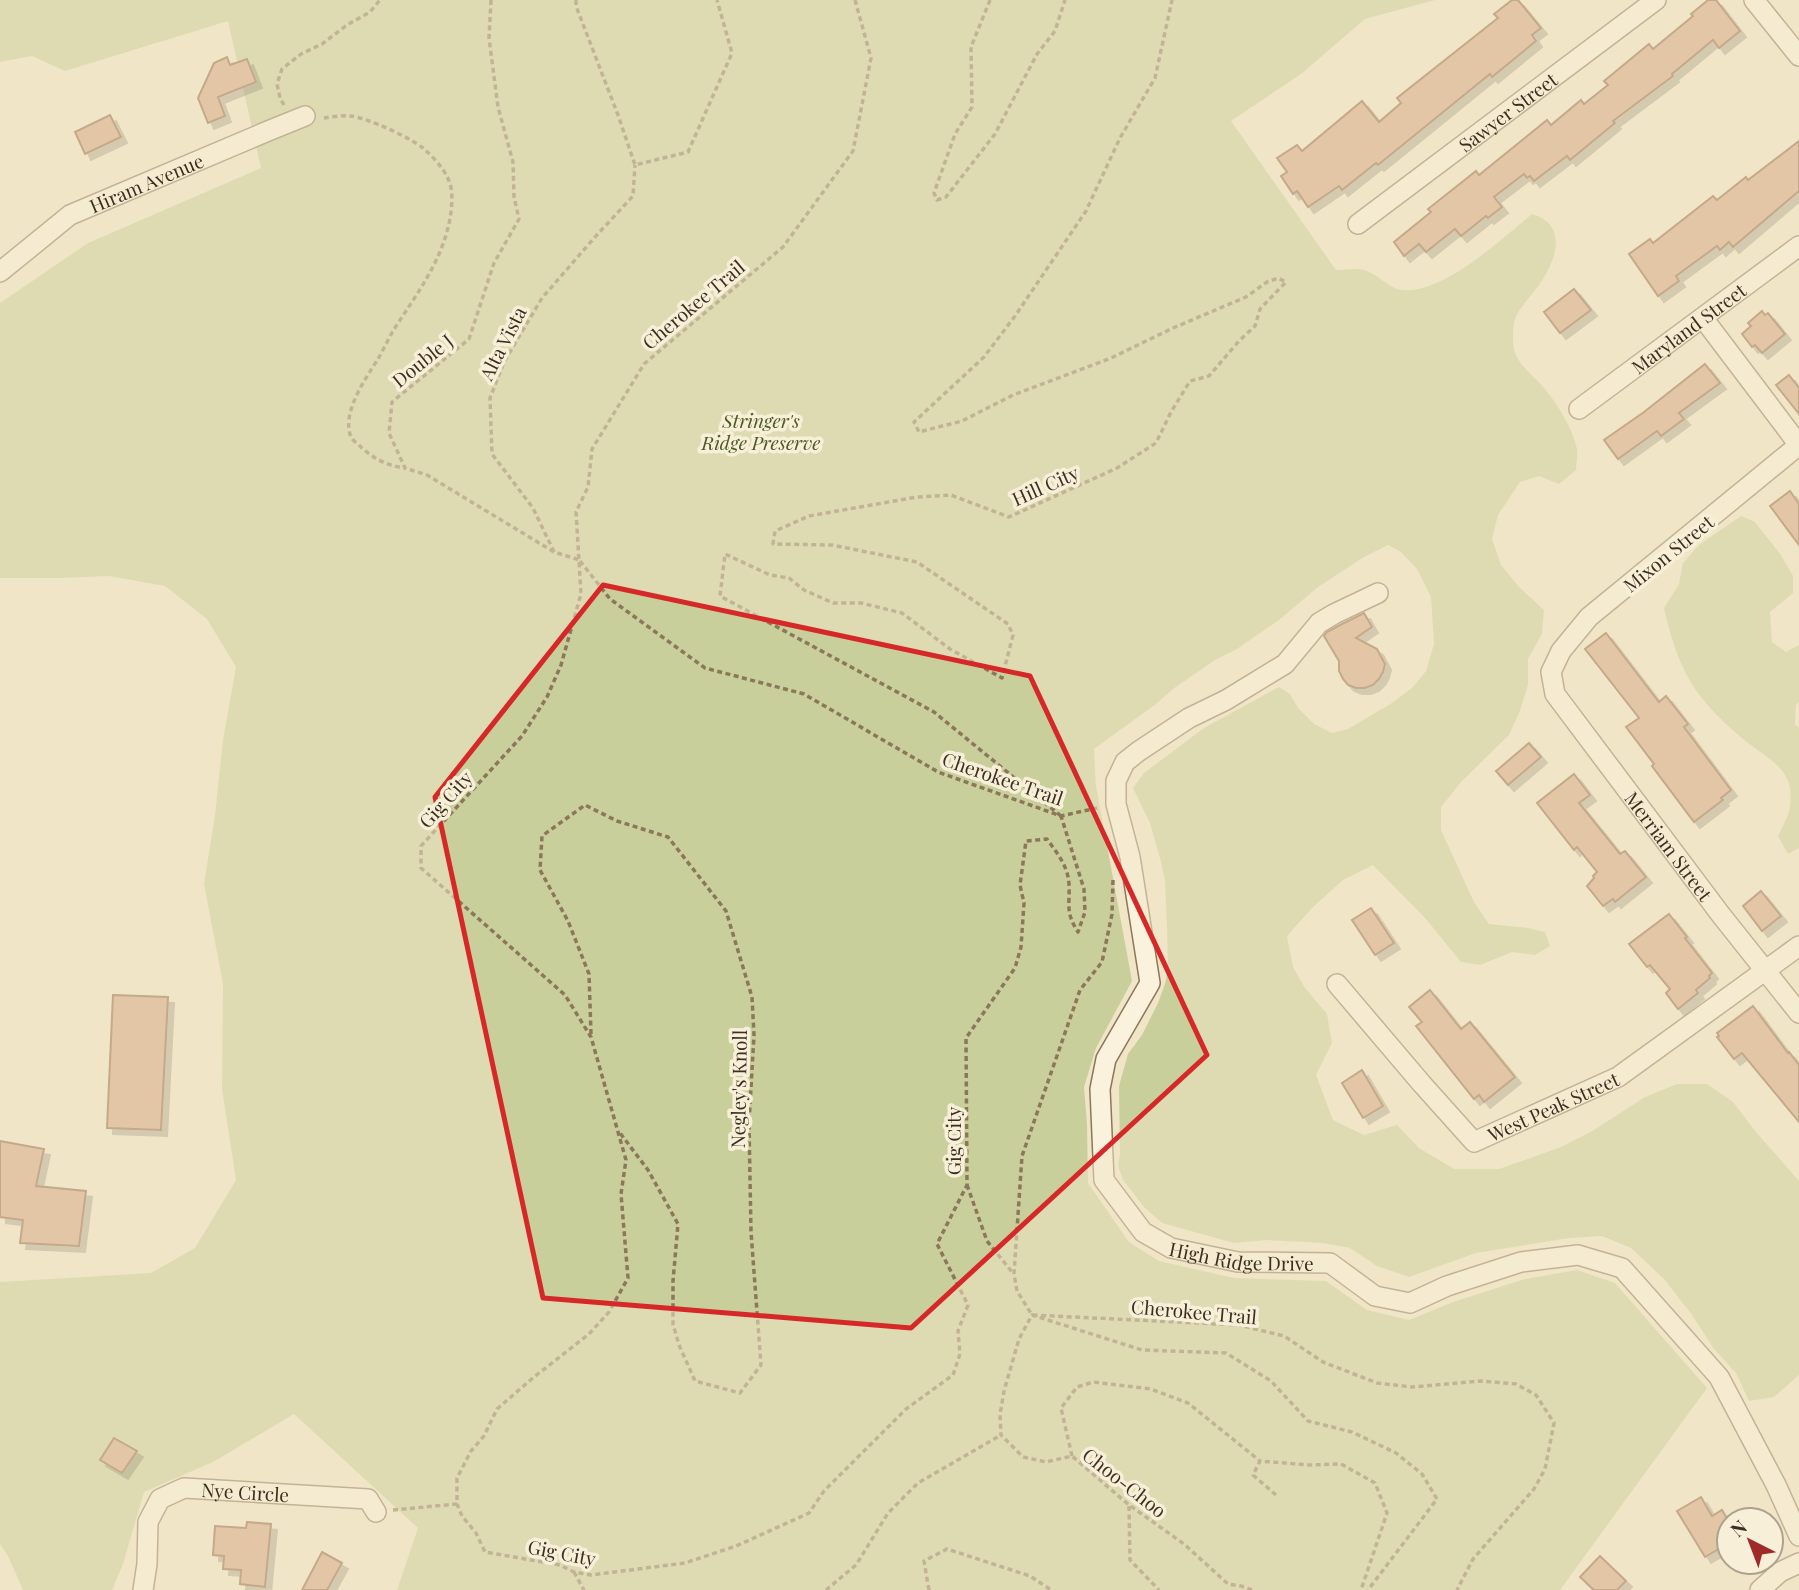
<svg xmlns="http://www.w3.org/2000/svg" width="1799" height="1590" viewBox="0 0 1799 1590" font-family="'Playfair Display',serif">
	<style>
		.green { fill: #c8cf9a }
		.building { fill: #d0a07c; stroke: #8e6040; stroke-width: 2; filter: url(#shadow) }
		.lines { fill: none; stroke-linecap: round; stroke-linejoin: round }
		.street-casing { stroke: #8d775b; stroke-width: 22 }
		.path { stroke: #8d775b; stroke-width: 3.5; stroke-dasharray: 5 3.5; stroke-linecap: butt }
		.street { stroke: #faf2dc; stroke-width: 19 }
		.marked { fill: none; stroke: #d62828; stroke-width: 5; stroke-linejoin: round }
		.labels { text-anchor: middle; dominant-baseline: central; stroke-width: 7; stroke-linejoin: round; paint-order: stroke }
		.street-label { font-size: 19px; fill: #3d2f20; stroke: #f7efd8 }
		.park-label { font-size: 19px; font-style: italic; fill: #4c5a25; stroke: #f7efd8 }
	</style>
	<defs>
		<filter id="shadow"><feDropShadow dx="6" dy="6" stdDeviation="0" flood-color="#0004"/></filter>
	</defs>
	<rect width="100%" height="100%" fill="#f0e5c7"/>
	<!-- green -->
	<g class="green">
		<path d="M0,0H1435L1365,19L1301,74L1231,121L1336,270C1346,270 1360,267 1369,272C1380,277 1391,289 1402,290C1442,295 1503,238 1532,214C1566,224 1558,255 1543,279C1535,293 1521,304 1515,319C1513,324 1513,334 1513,340C1512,361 1532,374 1544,388C1557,403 1573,429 1577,449C1578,456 1576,464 1576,470L1559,484L1539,476L1520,482L1498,515L1492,539L1501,565L1519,587L1544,610L1542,634L1528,659V685L1520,711L1509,735L1461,782L1441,807V830L1474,902L1489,924L1528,928L1545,932L1550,946L1535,955L1512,952L1480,965L1461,962L1425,918L1373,865L1343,880L1313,907L1287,936L1293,967L1305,988L1327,1014L1332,1043L1316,1075L1333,1120L1364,1135L1397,1125L1419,1148L1454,1169H1499L1561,1147L1594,1130L1645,1097L1677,1084H1707L1733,1102L1756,1132L1799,1181V1375L1774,1397L1749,1401L1736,1373L1714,1349L1692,1315L1664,1279L1631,1248L1602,1236L1569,1238L1476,1253L1409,1277L1377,1266L1350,1248L1323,1243L1267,1240L1234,1243L1162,1223L1144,1207L1123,1180L1118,1166L1120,1154L1119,1086L1128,1054L1142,1035L1158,1003L1165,984L1168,970L1167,928L1165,881L1161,862L1150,823L1133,788L1144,773L1204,728L1279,687L1290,694L1298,708L1314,724L1332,733L1348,729L1392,703L1413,687L1426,671L1434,644L1431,597L1417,569L1401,552L1388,545L1364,557L1318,587L1279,620L1237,649L1215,660L1173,689L1156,704L1094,749L1096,786L1132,981L1096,1048L1084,1087L1087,1124L1088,1183L1129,1242L1159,1261L1234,1278L1326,1281L1367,1310L1409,1320L1453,1302L1525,1279L1577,1270L1615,1283L1707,1388L1560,1590H397L418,1528L294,1414L213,1462L144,1492L123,1564L112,1590H23L8,1556L0,1544V1282L151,1273L195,1248L236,1180L222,1089L223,984L204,884L215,815L223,740L236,667L207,619L165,586L109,576L62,578H0V303L88,243L261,168L228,21L65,71L32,56L0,62Z"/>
		<path d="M1741,516L1755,522L1781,555L1793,576V593L1770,612L1772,642L1786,652L1799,645V702L1796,705L1795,724L1799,728V848L1788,854L1778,836C1782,827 1789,816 1790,806C1795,771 1772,761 1748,743C1732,730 1714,714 1701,697C1681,672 1671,639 1664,608L1679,584L1683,563L1699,545Z"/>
	</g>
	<!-- building -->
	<g class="building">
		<polygon points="1512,0 1518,0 1541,28 1532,35 1536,41 1492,77 1490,74 1378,165 1376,163 1342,190 1339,186 1308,207 1297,191 1293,194 1281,176 1287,172 1277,158 1297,145 1302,151 1362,101 1379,122 1401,103 1397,98 1498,18 1494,14"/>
		<polygon points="1708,0 1716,0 1740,31 1719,48 1713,40 1672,74 1673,76 1613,121 1615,123 1570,160 1567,156 1534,181 1530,176 1527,178 1524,174 1494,197 1502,207 1488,218 1486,216 1461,236 1455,229 1426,252 1419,244 1404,256 1394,242 1431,212 1428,209 1476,171 1479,175 1547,120 1551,125 1581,100 1584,104 1608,85 1604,81 1649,44 1653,49 1693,16 1691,14"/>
		<polygon points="227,57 230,65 247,59 256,82 218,97 225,116 208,123 198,98 214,63"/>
		<polygon points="110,115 121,137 85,154 75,132"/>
		<polygon points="1799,141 1799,191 1733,247 1729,242 1720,250 1717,246 1676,276 1679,281 1658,296 1629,254 1650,239 1653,243 1713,196 1717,200 1746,177 1748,180"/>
		<polygon points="1574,289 1591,310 1560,333 1544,312"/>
		<polygon points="1762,311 1765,315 1768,313 1785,334 1762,353 1755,345 1752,347 1742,334 1751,326 1748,323"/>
		<polygon points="1705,364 1720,383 1679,413 1684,419 1661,436 1657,431 1618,459 1604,440 1644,412"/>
		<polygon points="1789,375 1799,388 1799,414 1776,385"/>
		<polygon points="1790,491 1799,504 1799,545 1770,506"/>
		<polygon points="1364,613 1372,627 1356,638 1377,649 1385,664 1383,672 1379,679 1373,685 1365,688 1356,688 1348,685 1343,679 1339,671 1339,661 1324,636 1327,632 1340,625"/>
		<polygon points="1606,633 1659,702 1666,696 1688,724 1684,727 1731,790 1721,798 1723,800 1694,822 1652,766 1654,764 1626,727 1639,718 1585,649"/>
		<polygon points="1529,743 1541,757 1508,785 1496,771"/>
		<polygon points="1574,774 1590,795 1579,803 1620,854 1625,851 1646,877 1615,902 1613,899 1603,906 1587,886 1594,878 1593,876 1597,872 1577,847 1574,850 1537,803"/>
		<polygon points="1761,891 1781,916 1762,931 1743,906"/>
		<polygon points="1371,908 1394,943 1375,955 1352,920"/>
		<polygon points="1669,914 1687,937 1685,938 1712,973 1709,976 1710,978 1696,990 1698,993 1678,1009 1666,993 1670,989 1650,965 1647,967 1629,944"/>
		<polygon points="1430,990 1461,1029 1470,1022 1515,1077 1484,1102 1479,1095 1474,1099 1416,1026 1422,1022 1409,1007"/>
		<polygon points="113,995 168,997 161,1130 107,1128"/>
		<polygon points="1753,1006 1788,1053 1789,1052 1799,1065 1799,1122 1742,1053 1734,1059 1717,1037 1719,1036 1717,1033"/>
		<polygon points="1362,1070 1383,1106 1363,1118 1342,1083"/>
		<polygon points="0,1141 44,1149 36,1186 86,1191 79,1246 20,1243 23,1220 0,1217"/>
		<polygon points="114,1438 137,1451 122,1473 100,1460"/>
		<polygon points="1701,1497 1712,1516 1722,1510 1729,1522 1729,1543 1705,1557 1677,1511"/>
		<polygon points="247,1522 271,1524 265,1587 240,1584 241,1570 223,1569 224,1556 213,1555 215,1526 246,1528"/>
		<polygon points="322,1552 342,1563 327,1590 302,1590"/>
		<polygon points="1600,1556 1626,1581 1617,1590 1594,1590 1580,1577"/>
	</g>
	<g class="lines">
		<!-- street casing -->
		<g class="street-casing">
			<g id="street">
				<polyline points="1754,0 1799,56"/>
				<path id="s1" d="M1358,224L1656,0"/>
				<path id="s2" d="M0,272L70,215L268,131L305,116"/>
				<polyline points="1703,318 1799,445"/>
				<path id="s3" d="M1579,409L1799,246"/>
				<path id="s4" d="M1799,445L1589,617L1561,651L1551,672L1555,694L1721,915L1799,1013"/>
				<path id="s5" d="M1378,593L1334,614L1319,623L1285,664L1226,700L1189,718L1139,751L1125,762L1116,781V804L1130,857L1150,983L1106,1059L1100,1089L1104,1180L1143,1232L1171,1248L1238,1262L1330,1263L1375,1296L1410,1303L1447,1286L1521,1262L1578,1255L1622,1268L1719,1377L1776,1485L1799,1536"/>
				<path id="s6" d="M1337,984L1422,1084L1474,1142L1618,1077L1799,946"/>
				<path id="s7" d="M143,1590L147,1564L148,1522L160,1499L184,1488L368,1499L376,1512"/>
				<polyline points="1760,1590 1780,1572 1799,1563"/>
			</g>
		</g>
		<!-- path -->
		<g class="path">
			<polyline points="491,0 489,38 498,107 513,162 514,197 519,219 494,263 469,339 392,402 389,433 405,468 427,475 554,552 580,560"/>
			<polyline points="576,0 576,6 618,115 635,165 688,152 732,53 717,0"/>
			<path d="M855,0L871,58L853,151L783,247L644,364L592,449L588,487L576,512L581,594L561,665L547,697L522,736L421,846V868L565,995L591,1037L626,1160L621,1194L628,1278L609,1312L589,1334L534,1377L497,1409L484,1436L471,1451L457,1478V1504L462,1516L476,1533L485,1552L560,1565L574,1572L591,1575L685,1563L736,1546L809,1513L824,1491L906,1409L953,1375L960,1354L958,1331L968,1305L937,1244L967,1185L966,1038L1015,968L1021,947L1024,903L1020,885L1026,841L1047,839C1057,853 1068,866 1069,884C1070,905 1065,912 1078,932L1085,912L1084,889L1061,816"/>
			<polyline points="990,0 971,47 972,107 955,134 934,193 937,200 946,197 995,134 1037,54 1055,31 1065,0"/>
			<polyline points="284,105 280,98 277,84 282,69 301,54 322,44 347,25 370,12 380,0"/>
			<path d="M324,118C332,117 342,115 350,116C368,118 409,137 423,148C433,157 444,168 449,181C453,191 452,202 451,212C445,258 417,293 393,331C388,340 383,350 378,359C366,378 341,413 351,437C353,441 359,445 362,448C374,459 388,466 405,468"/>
			<polyline points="554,552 533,508 492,454 490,398 504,362 542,298 595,237 633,196 635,165"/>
			<polyline points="580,561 610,599 705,668 804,694 938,772 1061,816 1097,808"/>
			<polyline points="1061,816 934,712 720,596 725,554 770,575 789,578 804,590 833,603 861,603 902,613 950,649 1002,678 1013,635 1008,624 917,562 832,545 773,544 775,531 809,516 917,497 951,495 1009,517 1117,468 1156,443 1171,412 1190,381 1209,376 1239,341 1255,326 1260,309 1286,282 1278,278 1267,282 1246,297 1173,328 1111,358 1013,395 962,421 919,432 914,422 984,357 1015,316 1086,211 1120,138 1155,78 1172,0"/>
			<polyline points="1113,880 1112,914 1102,962 1080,990 1022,1156 1014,1274 1017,1291 1032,1315 1239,1325 1284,1336 1323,1362 1377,1383 1412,1387 1481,1381 1516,1384 1536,1395 1554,1423 1545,1469 1534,1489 1473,1559 1457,1590"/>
			<polyline points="591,1034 589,974 568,921 540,870 542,836 585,805 617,821 668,837 726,911 752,997 754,1035 749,1123 751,1232 761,1365 740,1393 695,1381 679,1345 673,1324 673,1281 678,1224 648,1170 620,1133"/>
			<polyline points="967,1185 987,1241 1012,1272"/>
			<polyline points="1072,1456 1061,1408 1077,1387 1093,1382 1151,1389 1188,1403 1260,1461"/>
			<polyline points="1276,1495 1253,1475 1260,1461 1309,1465 1341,1464 1375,1483 1387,1513 1361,1590"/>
			<polyline points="1129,1506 1130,1560 1159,1590"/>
			<polyline points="393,1510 457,1504"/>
			<polyline points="574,1572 584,1590"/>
			<polyline points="826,1590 856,1565 888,1513 918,1483 1001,1435"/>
			<polyline points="929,1590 924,1561 947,1549 1030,1576 1051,1590"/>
			<polyline points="1252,1590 1241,1586 1228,1584 1184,1544 1129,1505 1072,1456 1046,1462 1023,1457 1001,1435 1000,1415 1004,1391 1019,1339 1032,1315 1142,1350 1226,1353 1271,1381 1308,1421 1352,1432 1396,1453 1422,1474 1437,1499 1368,1590"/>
		</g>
		<!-- street -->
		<use href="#street" class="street"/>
	</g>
	<!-- marked area -->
	<path d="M0 0H1799V1590H0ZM603,585L1030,676L1207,1055L911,1328L543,1298L435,797Z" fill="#f0e5c7" fill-opacity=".55" fill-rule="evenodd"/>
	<path class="marked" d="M603,585L1030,676L1207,1055L911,1328L543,1298L435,797Z"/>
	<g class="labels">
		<!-- street labels -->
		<g class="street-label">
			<text stroke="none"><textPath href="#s1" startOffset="187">Sawyer Street</textPath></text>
			<text stroke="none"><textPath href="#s2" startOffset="173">Hiram Avenue</textPath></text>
			<text transform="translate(693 304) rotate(-40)">Cherokee Trail</text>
			<text stroke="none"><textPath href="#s3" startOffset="136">Maryland Street</textPath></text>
			<text transform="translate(502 343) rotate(-63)">Alta Vista</text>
			<text transform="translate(422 360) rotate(-39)">Double J</text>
			<text transform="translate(1045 485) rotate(-24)">Hill City</text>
			<text transform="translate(1668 553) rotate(-39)">Mixon Street</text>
			<text transform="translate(1003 778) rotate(19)">Cherokee Trail</text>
			<text transform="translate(445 799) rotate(-48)">Gig City</text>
			<text stroke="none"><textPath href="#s4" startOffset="551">Merriam Street</textPath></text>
			<text transform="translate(738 1089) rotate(-89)">Negley's Knoll</text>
			<text stroke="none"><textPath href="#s6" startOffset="296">West Peak Street</textPath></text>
			<text transform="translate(953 1141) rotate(-90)">Gig City</text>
			<text stroke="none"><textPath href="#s5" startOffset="912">High Ridge Drive</textPath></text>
			<text transform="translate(1194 1311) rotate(5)">Cherokee Trail</text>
			<text transform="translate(1125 1482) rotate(38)">Choo-Choo</text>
			<text stroke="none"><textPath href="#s7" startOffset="182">Nye Circle</textPath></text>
			<text transform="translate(562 1552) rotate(11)">Gig City</text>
		</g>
		<!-- park labels -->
		<g class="park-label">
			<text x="761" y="420">Stringer's<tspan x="761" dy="22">Ridge Preserve</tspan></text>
		</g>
	</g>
	<!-- north arrow -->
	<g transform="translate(1750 1541) rotate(318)"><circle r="33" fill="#f7efd8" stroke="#ada28e" stroke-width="2"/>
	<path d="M0-5L12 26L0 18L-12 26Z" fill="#9f2a29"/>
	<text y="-10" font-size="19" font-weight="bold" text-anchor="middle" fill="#3d2f20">N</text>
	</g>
</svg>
